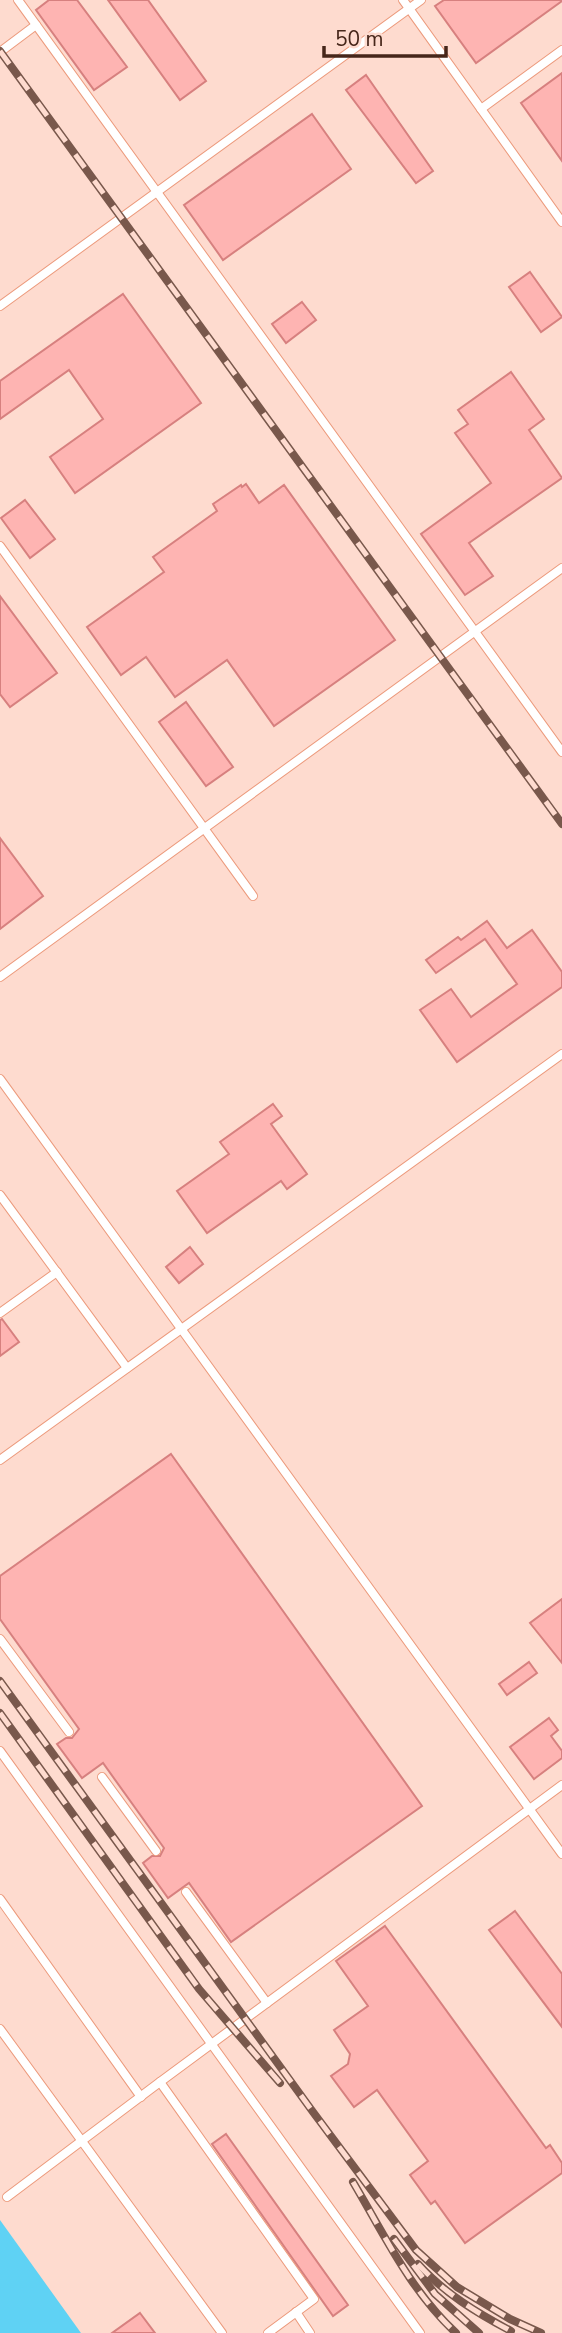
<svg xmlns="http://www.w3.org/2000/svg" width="562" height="2333" viewBox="0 0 562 2333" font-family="'Nunito Sans',sans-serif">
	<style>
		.water { fill: #5fd2f4 }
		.building { fill: #feb4b2; stroke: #d7807f; stroke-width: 2 }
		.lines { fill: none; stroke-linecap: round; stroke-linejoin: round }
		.lane-casing { stroke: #ec9a7c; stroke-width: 10 }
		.lane { stroke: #fff; stroke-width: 8 }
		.rail-casing { stroke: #79584c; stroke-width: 8 }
		.rail { stroke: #fedbcf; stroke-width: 5; stroke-dasharray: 16; stroke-linecap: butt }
	</style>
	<rect width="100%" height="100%" fill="#fedbcf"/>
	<!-- water -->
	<polygon class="water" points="0,2220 81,2333 0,2333"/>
	<!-- building -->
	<g class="building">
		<polygon points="49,0 77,0 127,67 94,90 36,10"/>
		<polygon points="108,0 148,0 206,81 180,100"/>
		<polygon points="444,0 562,0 562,1 476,63 435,6"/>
		<polygon points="562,73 562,161 521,103"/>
		<polygon points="366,75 433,171 416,183 346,90"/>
		<polygon points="312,114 351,169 223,260 184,205"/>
		<polygon points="530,272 562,317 541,332 509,287"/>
		<polygon points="123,294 201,403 75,493 50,457 103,419 69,370 0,419 0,381"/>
		<polygon points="302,302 316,320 286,343 272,324"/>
		<polygon points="511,372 544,419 529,430 562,478 469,543 493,576 465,595 421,534 491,483 455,433 468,424 458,410"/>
		<polygon points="246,484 259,503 284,485 395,640 274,726 227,660 175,697 146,657 121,675 87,627 164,572 153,557 217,511 213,504 241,485 242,487"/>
		<polygon points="25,500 55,539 30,558 1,518"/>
		<polygon points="0,596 57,673 10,707 0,694"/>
		<polygon points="186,702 233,767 206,786 159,722"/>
		<polygon points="0,838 43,896 0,929"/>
		<polygon points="487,921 507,948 532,930 562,972 562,987 457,1062 420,1010 451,989 471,1017 517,984 485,939 436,973 426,960 458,937 461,940"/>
		<polygon points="273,1104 282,1116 271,1124 307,1174 287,1189 281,1181 207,1233 177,1191 229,1154 220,1142"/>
		<polygon points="190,1247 203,1264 179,1283 166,1267"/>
		<polygon points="2,1319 19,1342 0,1356 0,1320"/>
		<polygon points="171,1454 422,1806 231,1942 189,1883 168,1898 143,1863 152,1856 160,1856 164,1848 103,1763 82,1778 57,1744 66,1738 72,1738 79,1729 0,1619 0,1576"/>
		<polygon points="562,1599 562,1663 530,1623"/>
		<polygon points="529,1662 537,1673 507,1695 499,1684"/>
		<polygon points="549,1718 558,1730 551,1736 562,1751 562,1758 534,1779 510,1747"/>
		<polygon points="515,1911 562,1974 562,2027 489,1930"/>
		<polygon points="385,1926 546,2148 550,2145 562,2163 562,2173 465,2243 435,2201 431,2204 410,2175 428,2161 377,2090 354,2107 331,2076 348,2064 350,2054 334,2030 368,2006 336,1961"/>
		<polygon points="226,2134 348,2305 333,2316 212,2144"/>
		<polygon points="140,2313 155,2333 112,2333"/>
	</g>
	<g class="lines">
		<!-- lane casing -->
		<g class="lane-casing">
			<g id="lane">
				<polyline points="18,0 562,752"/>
				<polyline points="403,0 562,222"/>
				<polyline points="0,52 36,25"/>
				<polyline points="481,109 562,50"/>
				<polyline points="0,306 421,0"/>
				<polyline points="0,546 253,896"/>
				<polyline points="0,977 562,568"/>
				<polyline points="0,1079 562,1854"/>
				<polyline points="0,1195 127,1368"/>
				<polyline points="0,1313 57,1272"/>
				<polyline points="0,1460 562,1054"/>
				<polyline points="0,1639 69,1732"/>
				<polyline points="0,1751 420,2333"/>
				<polyline points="102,1777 156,1851"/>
				<polyline points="186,1892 267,2003"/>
				<polyline points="0,1899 141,2097"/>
				<polyline points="0,2029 222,2333"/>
				<polyline points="160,2082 562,1785"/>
				<polyline points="7,2197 160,2082 314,2299 268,2333"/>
				<polyline points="296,2312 310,2333"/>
			</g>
		</g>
		<!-- lane -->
		<use href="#lane" class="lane"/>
		<!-- rail casing -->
		<g class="rail-casing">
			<g id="rail">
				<polyline points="0,51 562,824"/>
				<polyline points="0,1681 313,2112 416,2250 457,2287 510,2319 541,2333"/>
				<polyline points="0,1713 199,1989 280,2083"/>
				<path d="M353,2182C385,2236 410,2290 456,2333"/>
				<polyline points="394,2239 435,2294 479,2333"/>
				<path d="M418,2264C444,2293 477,2313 511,2331"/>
			</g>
		</g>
		<!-- rail -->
		<use href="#rail" class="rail"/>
	</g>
	<!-- scale -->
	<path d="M324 46v10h122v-10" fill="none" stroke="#46261a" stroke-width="3.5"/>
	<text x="335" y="46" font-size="21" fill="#46261a" stroke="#fedbcf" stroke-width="5" paint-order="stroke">50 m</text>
</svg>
